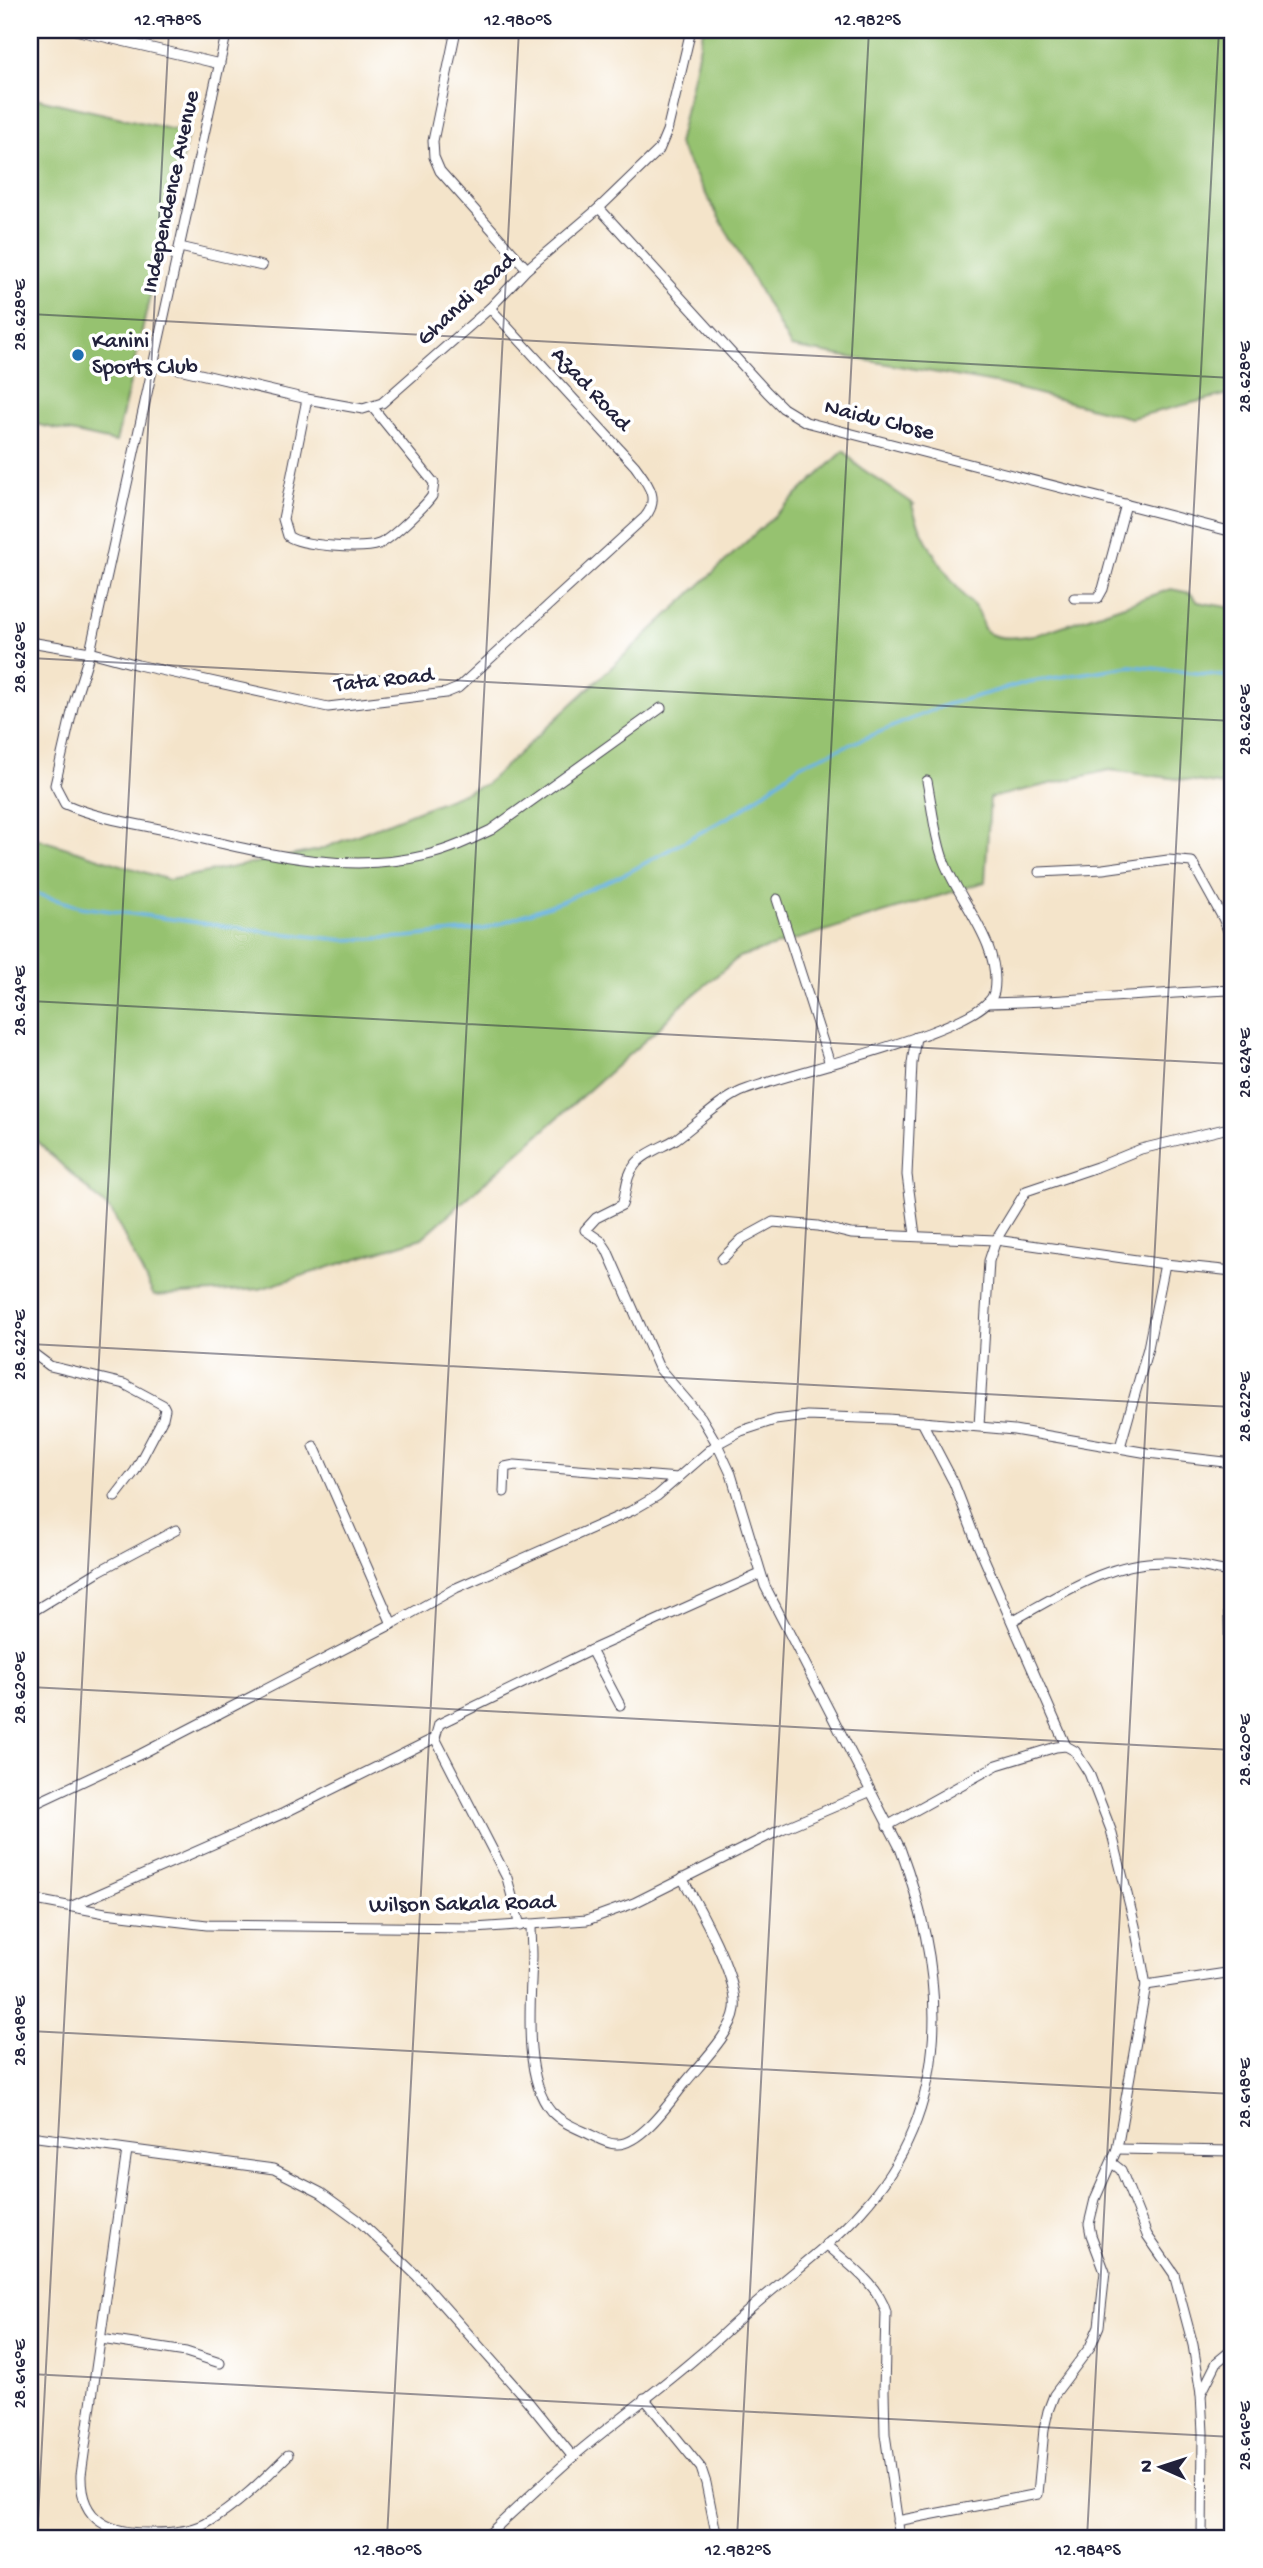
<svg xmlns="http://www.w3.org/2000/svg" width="1263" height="2568" viewBox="0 0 1263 2568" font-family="'Gochi Hand',sans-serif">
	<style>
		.green { fill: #96c270; stroke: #5c7256; stroke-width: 2 }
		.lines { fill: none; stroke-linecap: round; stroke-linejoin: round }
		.stream { stroke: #6cb5e4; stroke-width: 3.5 }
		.street-casing { stroke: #423f50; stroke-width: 11 }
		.street { stroke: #fff; stroke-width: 9 }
		.ticks { fill: none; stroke: #22223b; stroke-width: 2; stroke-opacity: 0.45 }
		.poi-dot { fill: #1f6fb2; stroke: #fff; stroke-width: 2.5 }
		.labels { text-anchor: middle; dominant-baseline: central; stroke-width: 7; stroke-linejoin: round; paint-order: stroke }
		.street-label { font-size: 23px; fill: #22223b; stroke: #fff }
		.poi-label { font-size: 23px; fill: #22223b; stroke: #fff; text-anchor: start }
		.neatline { fill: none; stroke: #22223b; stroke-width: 2.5 }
		.ticks-label { font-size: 18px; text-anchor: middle; fill: #22223b }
	</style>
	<rect width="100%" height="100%" fill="#fff"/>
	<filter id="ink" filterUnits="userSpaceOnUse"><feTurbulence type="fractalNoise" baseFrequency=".0143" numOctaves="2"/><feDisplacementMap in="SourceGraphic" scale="14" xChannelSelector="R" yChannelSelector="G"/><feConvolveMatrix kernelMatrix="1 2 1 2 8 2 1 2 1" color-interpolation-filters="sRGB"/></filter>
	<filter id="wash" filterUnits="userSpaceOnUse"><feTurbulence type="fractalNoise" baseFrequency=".00686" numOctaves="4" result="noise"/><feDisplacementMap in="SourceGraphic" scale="28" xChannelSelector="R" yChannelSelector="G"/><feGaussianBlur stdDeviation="1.57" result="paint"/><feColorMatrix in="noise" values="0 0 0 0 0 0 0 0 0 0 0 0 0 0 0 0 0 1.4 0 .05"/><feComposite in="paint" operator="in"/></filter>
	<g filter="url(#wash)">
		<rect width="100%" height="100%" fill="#f4e4ca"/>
		<!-- green -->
		<g class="green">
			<polygon points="703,30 1233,30 1233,393 1131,418 1000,384 791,347 678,144"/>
			<polygon points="30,97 188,133 116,442 30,423"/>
			<path d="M844,451L858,466L914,504L912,505C921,538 942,568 963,595C967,601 975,605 978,611C983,619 980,629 990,634C1004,641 1025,636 1039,634L1171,589L1190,593L1198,602L1233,608V786L1109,770L990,798L985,882L739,957L678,1008L659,1028L422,1238L260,1289L154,1296L112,1212L30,1135V832L32,837L169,880L319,850L486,784Z"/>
		</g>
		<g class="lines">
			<!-- stream -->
			<polyline class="stream" points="30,892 81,907 269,932 344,940 406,937 484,929 557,903 629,872 741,810 800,765 945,705 1028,682 1131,666 1233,677"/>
		</g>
	</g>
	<g filter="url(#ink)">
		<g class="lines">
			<!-- street casing -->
			<g class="street-casing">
				<g id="street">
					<polyline points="75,30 220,64"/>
					<path d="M227,30L90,652L74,703L55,785L65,804C99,819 138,824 174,832C256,851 342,876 427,855C449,850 470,840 491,830L661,708"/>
					<polyline points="456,30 433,141 434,157 440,171 527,269"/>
					<polyline points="599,208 767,392 783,408 806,422 1233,532"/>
					<polyline points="180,247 262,266"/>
					<polyline points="153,363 307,399 363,409 382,403 490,308 527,269 599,208 659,150 667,131 691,30"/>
					<path d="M307,399L283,519L288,536C301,546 363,550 379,544C390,540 425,506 432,496L434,483L373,408"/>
					<polyline points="1074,598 1098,598 1103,589 1126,504"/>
					<path d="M30,642L90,652L138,665L328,707L446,693L458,688L645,517C661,498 647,483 635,466L490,308"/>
					<polyline points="1039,872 1103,869 1168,860 1192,862 1223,918 1233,943"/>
					<polyline points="777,899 830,1064"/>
					<path d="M987,1003C1069,1002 1151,993 1233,990"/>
					<polyline points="915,1235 907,1175 912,1063 916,1037"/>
					<polyline points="722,1259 742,1239 773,1222 818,1226 851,1234 996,1240 1165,1264 1233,1271"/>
					<polyline points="30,1351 50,1366 124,1384 163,1405 165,1409 163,1418 135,1471 115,1497"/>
					<polyline points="922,1422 954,1483 975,1538 1066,1746"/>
					<polyline points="979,1426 989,1261 996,1240 1026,1191 1097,1167 1141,1149 1233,1127"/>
					<polyline points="314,1446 392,1624"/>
					<polyline points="1120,1447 1148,1348 1165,1264"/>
					<polyline points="504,1492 505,1467 515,1465 678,1478"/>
					<polyline points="1228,1572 1233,1801"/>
					<polyline points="30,1613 99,1571 176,1530"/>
					<path d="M1012,1621C1061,1594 1110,1560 1168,1562C1190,1563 1212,1569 1233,1573"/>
					<polyline points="591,1650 620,1705"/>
					<polyline points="30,1806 141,1754 392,1624 456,1588 631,1511 657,1496 717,1444 741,1431 775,1420 807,1416 888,1419 1014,1430 1148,1453 1233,1463"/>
					<polyline points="887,1826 997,1765 1056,1747 1066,1746 1075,1751 1089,1773 1111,1830 1135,1926 1146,1985 1117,2149 1095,2199 1089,2224 1091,2235 1105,2272 1099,2326 1090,2347 1054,2395 1048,2411 1044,2429 1038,2494 897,2521"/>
					<polyline points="30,1899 105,1913 207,1925 475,1928 587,1920 634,1903 782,1829 869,1792"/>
					<polyline points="72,1906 284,1813 435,1738"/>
					<path d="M531,1924C531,1935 532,1945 532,1956C531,1998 522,2077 551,2111C561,2122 574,2127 587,2133C596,2137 606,2144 616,2144C640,2146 671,2101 685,2083C700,2064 732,2033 735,2009C739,1979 698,1905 682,1878"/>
					<polyline points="520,1926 507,1878 435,1738 439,1724 591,1650 760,1574"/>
					<polyline points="1146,1985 1233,1972"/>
					<polyline points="30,2136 274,2169 321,2193 358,2220 417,2276 526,2399 573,2457"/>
					<polyline points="1117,2149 1233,2151"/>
					<path d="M127,2150L81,2475C80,2522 111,2534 153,2533C170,2533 189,2532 205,2524C234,2509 265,2478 288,2455"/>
					<polyline points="1112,2163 1121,2170 1147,2235 1174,2274 1193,2345 1201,2394 1203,2433 1202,2538"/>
					<path d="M826,2244C847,2263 878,2284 886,2312L884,2391L885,2434L900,2538"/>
					<polyline points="101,2339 186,2352 220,2363"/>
					<polyline points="1201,2394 1217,2362 1233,2349"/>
					<polyline points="644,2398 701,2468 706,2483 717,2538"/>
					<path d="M485,2538C515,2510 544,2482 575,2455C615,2421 659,2390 698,2356C716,2341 732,2325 749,2310C786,2277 828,2248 861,2211C956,2107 946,1972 900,1848L765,1586L731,1474L717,1444L701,1417L659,1368L607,1250L601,1241L585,1230L596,1218L622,1205C627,1191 625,1177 635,1165C644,1153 663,1147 676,1139C697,1124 717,1103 740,1092C780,1074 987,1030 994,992C1002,946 961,903 945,864C935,840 932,806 927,781"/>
					<polyline points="1228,2538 1233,2538"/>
				</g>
			</g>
			<!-- street -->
			<use href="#street" class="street"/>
		</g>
	</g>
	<!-- ticks -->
	<path class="ticks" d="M1146,30L1233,34M30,314L1233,378M30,658L1233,721M30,1001L1233,1064M30,1344L1233,1407M30,1687L1233,1750M30,2031L1233,2094M30,2374L1233,2437M37,2538L169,30M387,2538L519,30M737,2538L869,30M1087,2538L1219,30"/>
	<!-- markers -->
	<circle class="poi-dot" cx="78" cy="355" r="7"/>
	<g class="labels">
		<!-- street labels -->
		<g class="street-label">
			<text transform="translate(172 192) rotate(-78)">Independence Avenue</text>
			<text transform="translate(467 300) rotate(-43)">Ghandi Road</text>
			<text transform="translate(590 390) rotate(47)">Azad Road</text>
			<text transform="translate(879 421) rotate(14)">Naidu Close</text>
			<text transform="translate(384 681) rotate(-6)">Tata Road</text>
			<text transform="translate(462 1905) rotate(-1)">Wilson Sakala Road</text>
		</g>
		<!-- poi labels -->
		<g class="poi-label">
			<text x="92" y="342">Kanini<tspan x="92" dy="26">Sports Club</tspan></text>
		</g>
	</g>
	<!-- margin -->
	<rect width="1263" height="2568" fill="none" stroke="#fff" stroke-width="77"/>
	<!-- north arrow -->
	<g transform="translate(1161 2467) rotate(273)" stroke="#ffffff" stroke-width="5" paint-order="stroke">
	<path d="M0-5L12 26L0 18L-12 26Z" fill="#22223b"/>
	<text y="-10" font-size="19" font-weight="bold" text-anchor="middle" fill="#22223b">N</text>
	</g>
	<rect x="38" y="38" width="1186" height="2492" class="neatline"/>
	<g class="ticks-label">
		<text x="168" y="25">12.978°S</text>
		<text x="518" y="25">12.980°S</text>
		<text x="868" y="25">12.982°S</text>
		<text transform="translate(19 315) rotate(-90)" y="6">28.628°E</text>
		<text transform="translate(1244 377) rotate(-90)" y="6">28.628°E</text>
		<text transform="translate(19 658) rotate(-90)" y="6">28.626°E</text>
		<text transform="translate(1244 720) rotate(-90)" y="6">28.626°E</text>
		<text transform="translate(19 1001) rotate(-90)" y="6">28.624°E</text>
		<text transform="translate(1244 1063) rotate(-90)" y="6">28.624°E</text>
		<text transform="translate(19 1345) rotate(-90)" y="6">28.622°E</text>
		<text transform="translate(1244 1407) rotate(-90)" y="6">28.622°E</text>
		<text transform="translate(19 1688) rotate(-90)" y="6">28.620°E</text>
		<text transform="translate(1244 1750) rotate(-90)" y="6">28.620°E</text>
		<text transform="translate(19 2031) rotate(-90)" y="6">28.618°E</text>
		<text transform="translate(1244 2093) rotate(-90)" y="6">28.618°E</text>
		<text transform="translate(19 2374) rotate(-90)" y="6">28.616°E</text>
		<text transform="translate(1244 2436) rotate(-90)" y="6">28.616°E</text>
		<text x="388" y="2555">12.980°S</text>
		<text x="738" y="2555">12.982°S</text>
		<text x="1088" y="2555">12.984°S</text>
	</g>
</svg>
